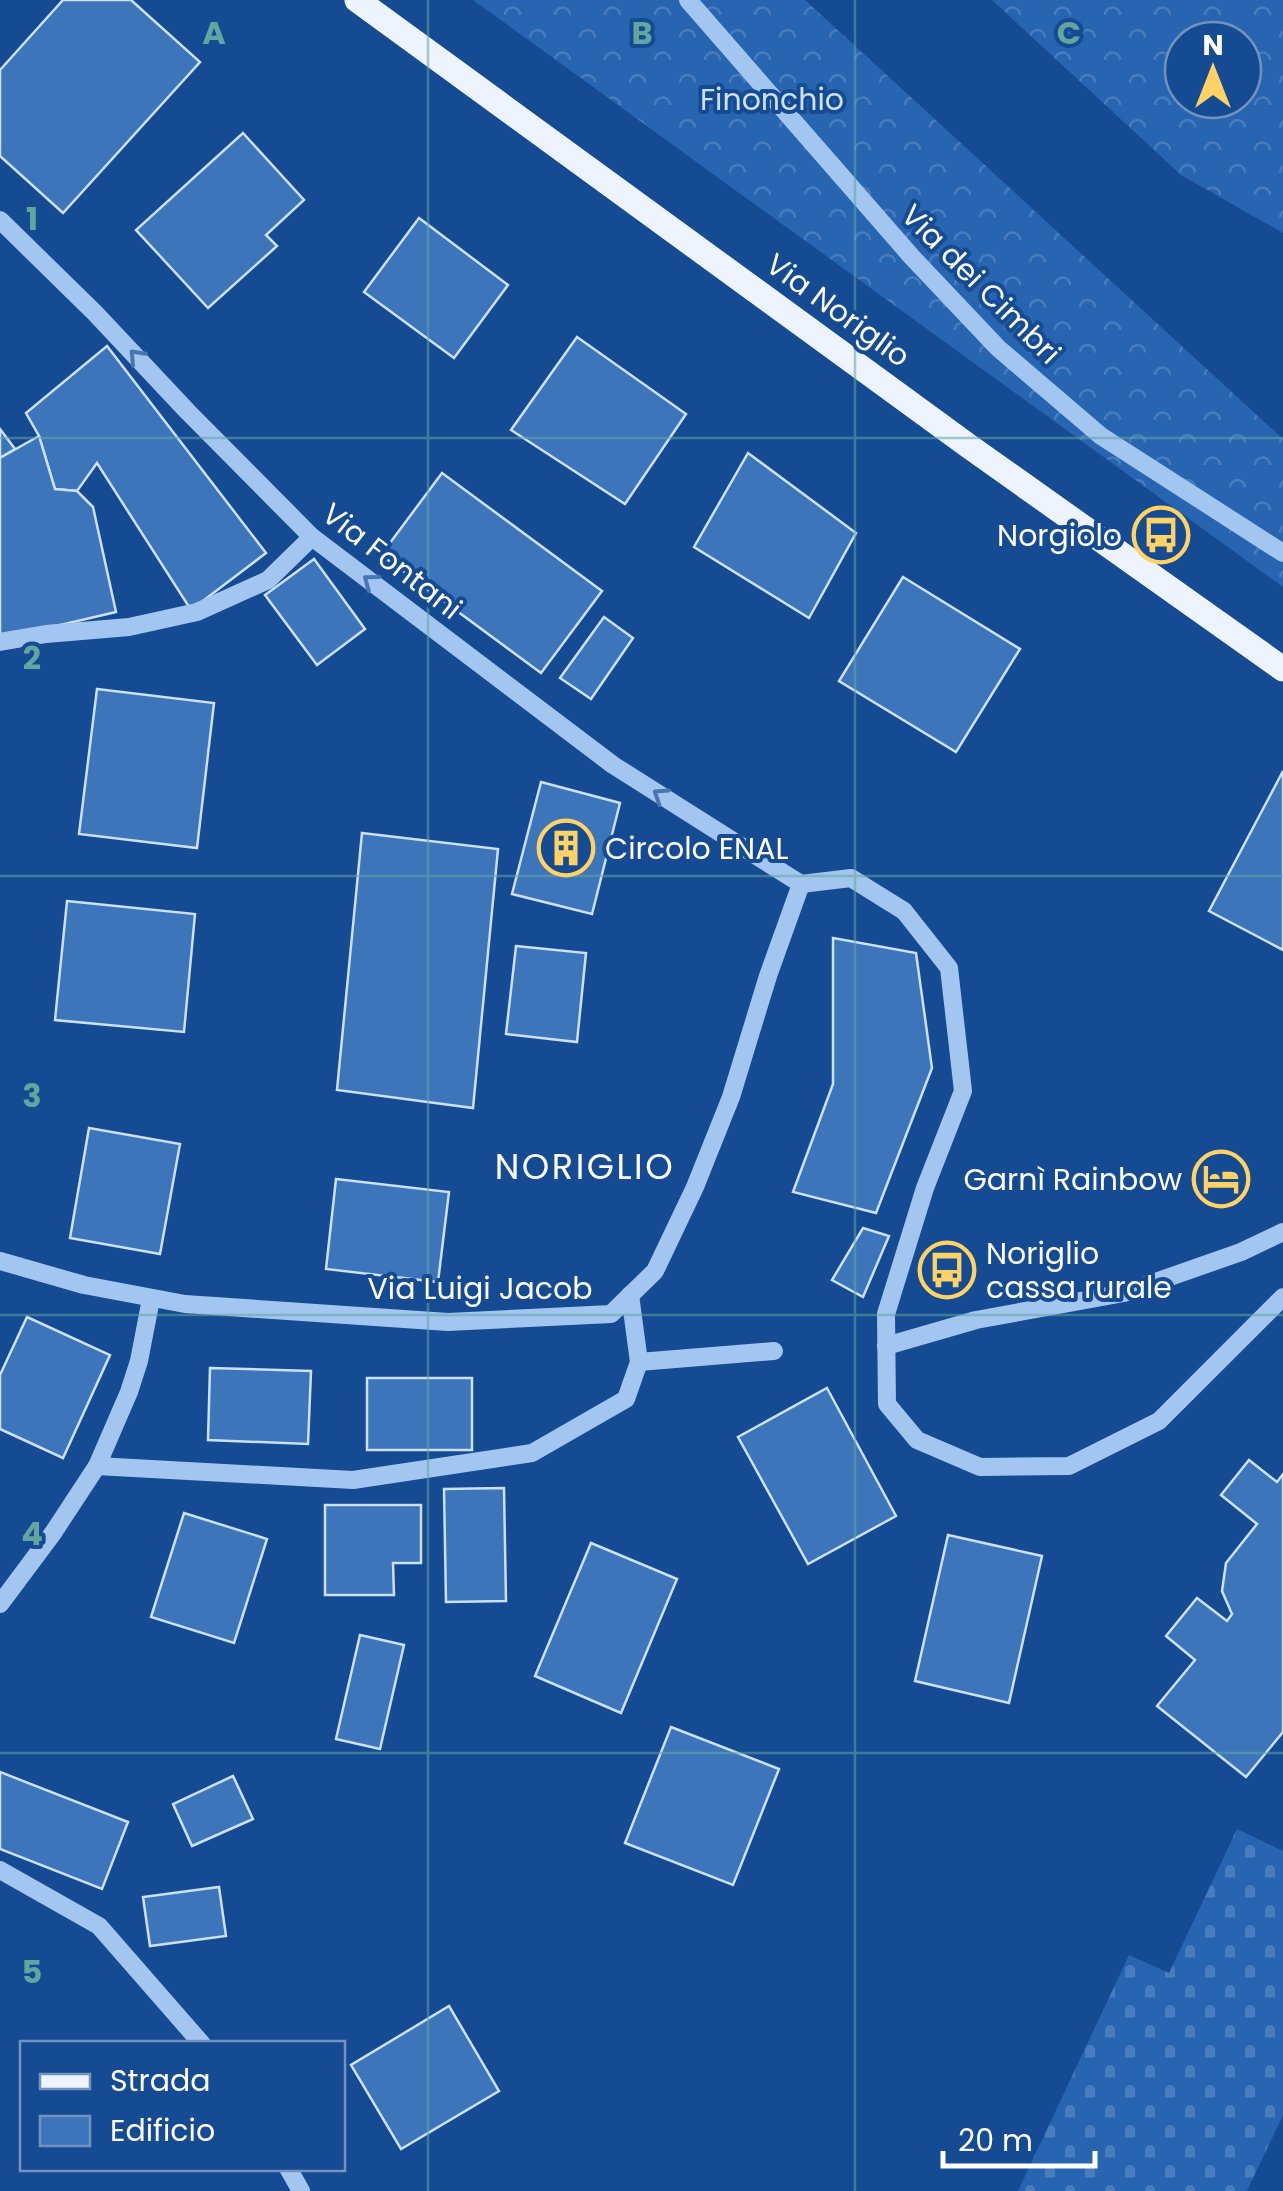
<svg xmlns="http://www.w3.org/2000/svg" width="1283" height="2191" viewBox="0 0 1283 2191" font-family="Poppins,sans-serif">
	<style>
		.forest { fill: url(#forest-crowns); fill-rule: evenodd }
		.cemetery { fill: url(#cemetery-stones) }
		.building { fill: #3d75ba; stroke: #cae0fc; stroke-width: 2.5 }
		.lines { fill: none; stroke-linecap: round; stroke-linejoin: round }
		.minor { stroke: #a3c6f1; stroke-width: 18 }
		.major { stroke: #edf4ff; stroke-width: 25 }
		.oneway { stroke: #4776b3 }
		.grid { fill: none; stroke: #63a6a1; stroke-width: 2.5; stroke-opacity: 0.55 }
		.labels { text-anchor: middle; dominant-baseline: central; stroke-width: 8; stroke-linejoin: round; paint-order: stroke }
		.park-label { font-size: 30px; fill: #cae0fc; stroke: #154b92 }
		.street-label { font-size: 30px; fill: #fff; stroke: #154b92 }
		.poi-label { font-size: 30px; fill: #fff; stroke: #154b92; text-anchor: end }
		.quarter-label { font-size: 35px; letter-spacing: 2.5px; fill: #fff; stroke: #154b92 }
		.grid-label { font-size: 32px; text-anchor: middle; font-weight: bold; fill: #63a6a1; stroke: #154b92; stroke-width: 8; stroke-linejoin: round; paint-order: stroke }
	</style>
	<defs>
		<pattern id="forest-crowns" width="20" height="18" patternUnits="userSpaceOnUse" patternTransform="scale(2.5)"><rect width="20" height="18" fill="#2765b1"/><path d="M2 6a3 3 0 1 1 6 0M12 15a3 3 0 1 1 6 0" fill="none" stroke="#477cbd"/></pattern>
		<pattern id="cemetery-stones" width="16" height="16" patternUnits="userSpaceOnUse" patternTransform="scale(2.5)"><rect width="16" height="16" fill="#2765b1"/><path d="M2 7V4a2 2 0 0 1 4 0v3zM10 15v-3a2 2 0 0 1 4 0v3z" fill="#477cbd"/></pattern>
	</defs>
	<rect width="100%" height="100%" fill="#154b92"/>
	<!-- forest -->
	<g class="forest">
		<polygon points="473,0 805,0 1283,439 1283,587"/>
		<path d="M992,0H1283V233L1181,175ZM1183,40H1243V100H1183Z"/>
	</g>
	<!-- cemetery -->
	<polygon class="cemetery" points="1237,1829 1283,1851 1283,2115 1247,2191 1018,2191 1129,1955 1169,1973"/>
	<!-- building -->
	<g class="building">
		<polygon points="63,0 131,0 200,62 63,213 0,156 0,70"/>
		<polygon points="243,133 304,200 266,235 277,246 208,308 136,230"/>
		<polygon points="419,218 508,285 454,358 364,292"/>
		<polygon points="577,337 686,414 625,504 511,430"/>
		<polygon points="107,346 266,553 191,610 97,463 77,491 55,489 39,436 26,413"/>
		<polygon points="0,429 15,449 0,458"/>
		<polygon points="39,436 55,489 77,491 93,507 116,612 0,639 0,458"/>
		<polygon points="748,453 856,533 809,618 694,547"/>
		<polygon points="442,473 602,591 541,673 381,555"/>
		<polygon points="314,559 365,629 317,665 265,595"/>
		<polygon points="903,577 1020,649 956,752 839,681"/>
		<polygon points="604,617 633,638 591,699 560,678"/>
		<polygon points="97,689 214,703 197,848 79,834"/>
		<polygon points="1283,771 1283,950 1209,911"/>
		<polygon points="541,782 620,803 592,914 512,894"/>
		<polygon points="362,833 498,849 473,1108 337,1090"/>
		<polygon points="67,901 195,914 184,1032 55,1020"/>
		<polygon points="833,938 916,953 932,1068 876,1213 793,1192 833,1084"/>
		<polygon points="516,946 586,953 577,1042 506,1034"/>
		<polygon points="89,1128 180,1144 160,1254 70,1238"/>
		<polygon points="336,1179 449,1192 438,1282 326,1269"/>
		<polygon points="863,1228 889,1236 863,1297 832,1280"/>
		<polygon points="27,1317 110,1355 63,1458 0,1429 0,1375"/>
		<polygon points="210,1368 311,1371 308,1444 208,1440"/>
		<rect x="367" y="1378" width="105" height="72"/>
		<polygon points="827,1388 896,1516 808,1564 738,1437"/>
		<polygon points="1249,1460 1277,1482 1283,1474 1283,1732 1246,1777 1157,1706 1195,1660 1166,1636 1197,1598 1227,1621 1232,1614 1222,1591 1226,1563 1257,1524 1221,1495"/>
		<polygon points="504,1488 506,1601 446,1602 444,1489"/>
		<polygon points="325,1505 421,1505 421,1563 393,1563 394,1595 325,1595"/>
		<polygon points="184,1513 267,1539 234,1643 151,1617"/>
		<polygon points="948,1535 1042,1556 1009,1703 915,1681"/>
		<polygon points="591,1543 677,1579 621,1713 535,1676"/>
		<polygon points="360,1635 404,1645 380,1749 336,1739"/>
		<polygon points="671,1727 779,1769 733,1885 625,1843"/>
		<polygon points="0,1772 128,1822 102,1889 0,1849"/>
		<polygon points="233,1776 253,1819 192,1846 173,1804"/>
		<polygon points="219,1887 226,1936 150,1946 143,1897"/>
		<polygon points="449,2006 499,2091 401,2149 351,2065"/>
	</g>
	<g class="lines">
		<!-- minor -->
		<g class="minor">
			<polyline points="688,0 911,256 998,348 1101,436 1283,553"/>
			<polyline points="0,220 95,313 188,412 312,537 613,765 801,884"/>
			<polyline points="0,642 46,634 129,627 197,612 268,580 312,537"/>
			<polyline points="801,884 851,878 904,911 949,968 963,1091 925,1188 886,1314 887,1404 917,1440 980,1467 1069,1466 1159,1421 1283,1297"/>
			<polyline points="0,1261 84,1285 185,1304 448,1322 611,1314 655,1271 695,1187 731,1097 768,976 801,884"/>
			<polyline points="630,1295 639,1362 774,1351"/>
			<polyline points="886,1346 976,1320 1124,1293 1241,1252 1283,1232"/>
			<polyline points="97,1466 353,1480 532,1453 626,1399 639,1362"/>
			<polyline points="0,1604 53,1533 97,1466 129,1392 139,1361 151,1299"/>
			<polyline points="0,1870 99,1926 202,2044"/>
			<polyline points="288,2168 301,2191"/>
		</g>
		<!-- major -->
		<polyline class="major" points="357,0 970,447 1283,669"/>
	</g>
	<!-- one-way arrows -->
	<defs><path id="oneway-chevron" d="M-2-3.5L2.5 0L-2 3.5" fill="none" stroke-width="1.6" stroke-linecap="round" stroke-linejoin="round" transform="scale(2.5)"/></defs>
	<g class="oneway">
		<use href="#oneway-chevron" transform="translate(136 356) rotate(-133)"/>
		<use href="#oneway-chevron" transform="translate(370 581) rotate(-143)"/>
		<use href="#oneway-chevron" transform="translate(660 795) rotate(-147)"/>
	</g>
	<!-- grid -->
	<path class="grid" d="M428,0V2191M855,0V2191M0,438H1283M0,876H1283M0,1315H1283M0,1753H1283"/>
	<!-- icons -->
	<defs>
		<g id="bus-ring" transform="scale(2.875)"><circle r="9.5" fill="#154b92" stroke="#ffd263" stroke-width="1.5"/><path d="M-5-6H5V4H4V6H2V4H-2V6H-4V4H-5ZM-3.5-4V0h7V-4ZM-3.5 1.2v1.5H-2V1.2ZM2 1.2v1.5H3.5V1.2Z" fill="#ffd263"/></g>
		<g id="building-ring" transform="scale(2.875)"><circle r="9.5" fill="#154b92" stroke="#ffd263" stroke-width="1.5"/><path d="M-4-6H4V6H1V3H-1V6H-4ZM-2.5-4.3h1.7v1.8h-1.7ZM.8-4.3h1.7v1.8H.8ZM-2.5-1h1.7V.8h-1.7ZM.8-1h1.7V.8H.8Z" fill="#ffd263"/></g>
		<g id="hotel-ring" transform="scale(2.875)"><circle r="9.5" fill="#154b92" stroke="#ffd263" stroke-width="1.5"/><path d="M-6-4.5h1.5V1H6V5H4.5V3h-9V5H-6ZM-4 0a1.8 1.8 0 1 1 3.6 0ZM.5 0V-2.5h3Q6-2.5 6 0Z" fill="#ffd263"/></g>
	</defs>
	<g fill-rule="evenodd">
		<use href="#bus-ring" x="1161" y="535"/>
		<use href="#building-ring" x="566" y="848"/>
		<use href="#hotel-ring" x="1221" y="1179"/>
		<use href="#bus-ring" x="947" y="1270"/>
	</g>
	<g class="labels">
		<!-- park labels -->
		<g class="park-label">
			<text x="772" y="99">Finonchio</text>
		</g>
		<!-- street labels -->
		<g class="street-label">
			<text transform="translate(981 284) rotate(45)">Via dei Cimbri</text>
			<text transform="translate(838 310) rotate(36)">Via Noriglio</text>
			<text transform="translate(392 561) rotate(38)">Via Fontani</text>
			<text x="480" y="1288">Via Luigi Jacob</text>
		</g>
		<!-- poi labels -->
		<g class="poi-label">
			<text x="1122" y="535">Norgiolo</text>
			<text x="605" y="848" text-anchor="start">Circolo ENAL</text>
			<text x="1182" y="1179">Garnì Rainbow</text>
			<text x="986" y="1253" text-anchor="start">Noriglio<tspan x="986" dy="34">cassa rurale</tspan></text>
		</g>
		<!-- quarter labels -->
		<g class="quarter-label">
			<text x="585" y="1166">NORIGLIO</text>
		</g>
	</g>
	<g class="grid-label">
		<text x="214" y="44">A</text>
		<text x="642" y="44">B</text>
		<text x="1069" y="44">C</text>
		<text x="32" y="230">1</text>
		<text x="32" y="669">2</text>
		<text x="32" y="1107">3</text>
		<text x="32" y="1545">4</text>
		<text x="32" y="1983">5</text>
	</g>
	<!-- legend -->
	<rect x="20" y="2041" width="325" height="130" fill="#154b92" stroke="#7393be" stroke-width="2.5"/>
	<rect x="40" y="2074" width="50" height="15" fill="#edf4ff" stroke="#7393be" stroke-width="2.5"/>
	<text x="110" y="2091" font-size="30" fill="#ffffff">Strada</text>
	<rect x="40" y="2116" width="50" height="30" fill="#3d75ba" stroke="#7393be" stroke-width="2.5"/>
	<text x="110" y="2141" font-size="30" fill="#ffffff">Edificio</text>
	<!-- north arrow -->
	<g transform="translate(1213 70)"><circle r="48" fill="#154b92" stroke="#7393be" stroke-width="2.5"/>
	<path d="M0-8L18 38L0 25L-18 38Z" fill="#ffd263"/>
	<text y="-15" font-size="28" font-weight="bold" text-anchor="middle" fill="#ffffff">N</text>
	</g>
	<!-- scale -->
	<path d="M943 2151v15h152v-15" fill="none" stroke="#ffffff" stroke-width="5"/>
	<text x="958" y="2151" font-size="30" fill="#ffffff" stroke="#154b92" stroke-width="8" paint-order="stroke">20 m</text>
</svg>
